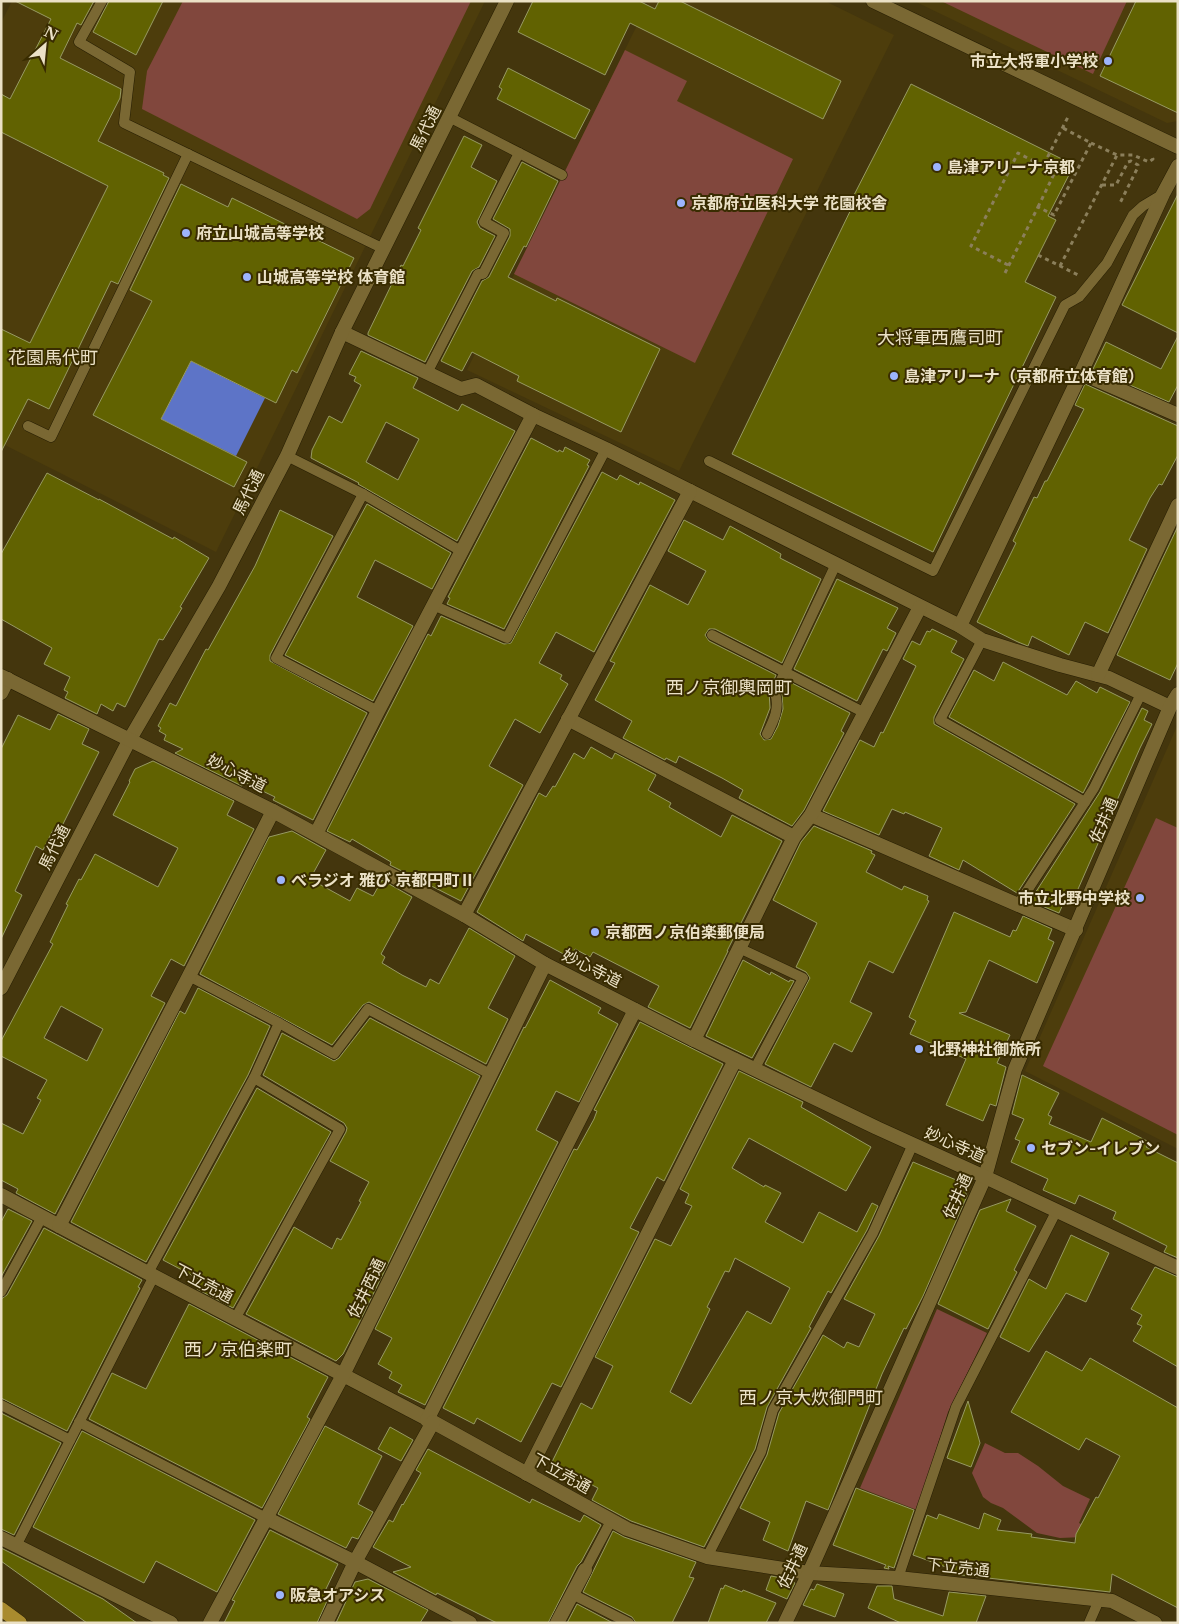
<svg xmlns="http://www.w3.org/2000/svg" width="1179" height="1624" viewBox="0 0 1179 1624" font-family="'Libre Baskerville','Noto Sans JP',serif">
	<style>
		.built { fill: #4d3d0c }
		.green { fill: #81473d }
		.water { fill: #5d74c7 }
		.building { fill: #616201; stroke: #979a63; fill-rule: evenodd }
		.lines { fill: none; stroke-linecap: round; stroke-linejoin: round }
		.service-casing { stroke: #271e03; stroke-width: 11 }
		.minor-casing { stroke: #271e03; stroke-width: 15 }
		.tertiary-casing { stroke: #271e03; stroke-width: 15 }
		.secondary-casing { stroke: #271e03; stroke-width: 15 }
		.primary-casing { stroke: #271e03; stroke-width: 15 }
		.path { stroke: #8b7f5b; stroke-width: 3; stroke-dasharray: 4 4; stroke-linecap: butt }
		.service { stroke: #7a6833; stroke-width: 10 }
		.minor { stroke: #7a6833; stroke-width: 14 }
		.tertiary { stroke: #7a6833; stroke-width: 14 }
		.secondary { stroke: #7a6833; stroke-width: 14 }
		.primary { stroke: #a98b2e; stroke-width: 14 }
		.poi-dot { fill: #9db4fd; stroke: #392c01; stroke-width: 2 }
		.labels { text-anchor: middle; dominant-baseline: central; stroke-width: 4; stroke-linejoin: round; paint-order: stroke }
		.poi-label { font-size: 16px; font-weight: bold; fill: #ebe1c6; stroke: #392c01; text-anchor: start }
		.street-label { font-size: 16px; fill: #ebe1c6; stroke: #392c01 }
		.neighbourhood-label { font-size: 18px; fill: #ebe1c6; stroke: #392c01 }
	</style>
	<rect width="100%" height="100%" fill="#44360d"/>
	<!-- built -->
	<g class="built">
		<polygon points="12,1 485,1 216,552 1,443 1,23"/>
		<polygon points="649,1 825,1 894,35 679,471 467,370"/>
		<polygon points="914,1 1178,1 1178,121 1167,123"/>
		<polygon points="1178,724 1178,1149 1025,1071"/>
	</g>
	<!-- green -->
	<g class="green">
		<polygon points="183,1 471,1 370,209 357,219 142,109 147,71"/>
		<polygon points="941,1 1127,1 1093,74"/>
		<polygon points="625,50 687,81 677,101 793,159 695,363 514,274"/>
		<polygon points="1156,818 1178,828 1178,1135 1043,1066"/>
		<polygon points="937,1309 987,1333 948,1412 917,1510 860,1488"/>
		<polygon points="985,1443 1005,1453 1018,1453 1038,1466 1063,1486 1090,1499 1079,1523 1089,1528 1083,1537 1060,1538 1037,1533 1003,1508 991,1503 983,1497 972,1473"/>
	</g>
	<!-- water -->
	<polygon class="water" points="191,361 265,398 236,456 161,419"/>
	<!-- building -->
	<g class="building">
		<polygon points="15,1 94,1 81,25 77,23 60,58 121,89 120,98 98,141 164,173 163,175 169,178 118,284 111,281 49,409 28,399 1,452 1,329 30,343 108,186 1,132 1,94 10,99 51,19"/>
		<polygon points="109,1 163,1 136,55 93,32"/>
		<polygon points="533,1 639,1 655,9 659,1 680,1 841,81 823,119 630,23 605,75 518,32"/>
		<polygon points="1136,1 1178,1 1178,113 1100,76"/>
		<polygon points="508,68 590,110 575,139 497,99 502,89 499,87"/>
		<polygon points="911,84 1074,165 1048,216 1056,220 1025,282 1056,297 933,552 732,454 857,197 854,195"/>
		<polygon points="464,136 482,145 471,167 497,181 477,222 480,228 495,236 479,267 472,271 425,362 368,335 368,333 401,265 403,266 421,230 418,228"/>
		<polygon points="522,162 558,181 526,247 524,246 508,277 556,301 557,298 660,349 621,432 517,381 519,376 472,352 462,371 441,361 482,281 489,277 510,236 510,229 493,219"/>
		<polygon points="181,184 228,207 232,198 354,258 297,373 292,370 276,403 191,361 161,419 247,462 234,487 93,415 152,301 130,290"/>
		<polygon points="1178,194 1178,333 1122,305"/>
		<polygon points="1178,336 1178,385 1169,402 1093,369 1106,342 1161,369"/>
		<path d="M361,351L418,378L413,388L458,411L462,404L515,431L457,541L358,484L359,483L311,458L312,450L329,416L342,423L361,385L354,381L356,377L349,374ZM386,422L419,439L398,480L366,462Z"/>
		<polygon points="1085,384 1178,426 1178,455 1162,485 1159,484 1150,498 1129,540 1147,549 1108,633 1085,622 1069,655 1032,636 1028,646 1018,642 977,622 1016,543 1013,541 1034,497 1037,498 1045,481 1047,481 1084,409 1075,405"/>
		<polygon points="531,438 558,452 559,450 563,452 565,447 590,460 587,465 589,466 504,629 447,604 450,598 448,597"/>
		<polygon points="602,472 617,480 620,475 639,485 640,482 675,500 594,652 556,632 539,663 562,675 560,679 568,684 540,733 515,719 489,766 523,785 461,901 390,865 391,862 352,839 350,842 327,831 428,634 431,636 441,616 504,644 511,643"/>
		<polygon points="47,473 99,500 99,499 173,539 174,537 209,558 180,607 182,608 163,640 159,639 125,707 117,703 113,711 101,704 97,714 65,698 68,692 64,690 70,677 44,664 52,648 1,619 1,554"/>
		<polygon points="367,504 451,553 432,589 375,560 357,597 413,626 373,701 285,655"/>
		<polygon points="280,510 333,536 270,655 270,661 367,713 313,820 273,800 275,797 244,782 242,786 175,753 183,749 164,740 166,735 159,731 161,728 158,726 170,703 176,706 206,649 208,650 255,566"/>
		<polygon points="684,520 723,540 730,526 781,554 780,558 821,579 782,663 715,629 709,629 705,635 709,641 776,675 769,691 770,708 760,734 764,740 771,739 778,726 783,709 782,694 788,681 850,713 841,731 844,733 804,810 792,826 739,798 743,790 722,778 679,756 676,763 666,758 665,760 623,738 632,721 595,700 615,663 610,661 650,585 688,605 706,571 668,551"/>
		<polygon points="1178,526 1178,663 1170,680 1117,655"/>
		<polygon points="837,579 898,608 887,628 896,633 887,651 883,649 857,701 794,669"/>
		<polygon points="932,629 957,641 951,652 964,659 934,717 934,724 1075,804 1017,893 963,860 959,870 929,856 942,828 905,812 904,814 892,809 879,835 823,811 860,740 874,747 881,732 883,733 916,666 903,659 912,641 920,645 927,631 930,632"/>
		<polygon points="1003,662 1067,695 1076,681 1097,693 1100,687 1130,702 1083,793 949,717 974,670 994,681"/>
		<polygon points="1142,708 1148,711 1144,720 1152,724 1140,748 1071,905 1064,902 1059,913 1030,901 1100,792"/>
		<polygon points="58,714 89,729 82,744 99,752 59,832 53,830 43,850 36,846 15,891 22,895 1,939 1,749 18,715 50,730"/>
		<polygon points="591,747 612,759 615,753 656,775 648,790 671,803 669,807 721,837 732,815 782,841 727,951 728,951 690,1028 648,1007 659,986 593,952 590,957 575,949 571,958 526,934 523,941 477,912 539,793 546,797 553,786 555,787 574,753 584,759"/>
		<path d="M153,761L234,801L227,815L254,829L184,966L171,959L151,996L165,1003L55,1214L16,1193L18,1189L1,1180V1123L23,1134L41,1100L37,1098L47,1080L1,1056V1041L53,944L50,942L68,905L66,904L79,879L81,880L95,854L158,887L178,848L113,815L130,782L129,781L135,769ZM61,1006L103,1029L87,1061L44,1038Z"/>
		<polygon points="814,826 872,851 871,853 875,855 866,872 902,890 904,886 928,896 927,900 929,901 893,973 869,961 850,1002 872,1013 852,1052 834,1043 811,1087 765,1064 810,978 806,972 796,967 817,923 773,900 801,842"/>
		<polygon points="292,831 326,850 310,879 350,901 357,888 373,896 382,880 412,897 381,954 385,957 382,963 402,975 426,987 430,979 439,984 469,928 515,956 488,1008 508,1019 486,1064 369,1002 363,1005 332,1045 200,974 269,837"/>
		<polygon points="954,912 1010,937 1013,930 1016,931 1023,916 1052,929 1048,939 1054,942 1037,983 989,960 966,1012 959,1013 1010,1035 997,1063 1006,1067 996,1106 990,1104 983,1121 946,1105 966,1059 910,1034 916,1021 909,1017"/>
		<polygon points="743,960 770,975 771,972 789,982 790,980 794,981 752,1058 706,1036"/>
		<polygon points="550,980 601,1008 598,1013 618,1024 579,1102 556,1091 536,1130 558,1142 425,1405 398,1392 402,1385 389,1378 392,1372 378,1364 392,1338 375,1329 524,1027 525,1028"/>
		<polygon points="198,988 270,1026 248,1075 146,1262 71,1222 180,1011 185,1014"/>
		<polygon points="370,1018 480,1076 359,1323 343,1354 336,1361 246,1314 294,1227 332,1249 337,1238 341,1240 361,1202 359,1201 369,1182 330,1161 346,1132 347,1128 344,1123 263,1075 282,1033 334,1061 339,1058"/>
		<polygon points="640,1022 723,1064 664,1181 657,1177 630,1228 639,1232 561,1387 552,1383 521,1442 477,1418 474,1424 443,1408 574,1149 577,1150 594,1119 597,1111 594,1110"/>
		<path d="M739,1071L803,1102L801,1107L871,1147L846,1191L749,1138L732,1168L764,1187L765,1185L781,1193L765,1222L803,1243L819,1212L857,1232L872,1203L878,1206L867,1230L831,1293L828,1291L809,1327L811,1328L767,1407L755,1449L704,1547L631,1521L592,1500L598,1488L551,1464L581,1403L592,1409L613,1366L595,1357L655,1239L671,1246L692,1206L685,1203L689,1194L680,1189ZM735,1258L790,1288L771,1324L747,1311L691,1404L670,1392L710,1309L707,1307L725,1271L729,1272Z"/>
		<polygon points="1022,1075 1059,1093 1048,1115 1052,1117 1049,1124 1091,1142 1102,1118 1149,1142 1146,1147 1178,1163 1178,1258 1164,1252 1167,1246 1113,1219 1116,1212 1079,1195 1075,1204 1043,1190 1048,1179 1011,1162 1020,1141 1015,1139 1024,1119 1012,1114"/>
		<polygon points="257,1088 331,1132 233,1308 197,1289 201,1280 163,1260"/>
		<polygon points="913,1162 961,1182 967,1196 923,1296 906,1329 904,1328 882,1374 828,1510 806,1501 788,1551 763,1540 770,1522 740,1508 767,1455 779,1413 823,1335 844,1348 847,1342 859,1347 875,1314 844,1299 879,1236"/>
		<polygon points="1011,1199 1006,1211 1036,1226 1014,1270 1017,1272 988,1329 938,1304 980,1210"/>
		<polygon points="8,1209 32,1221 1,1277 1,1222"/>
		<polygon points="44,1228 142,1280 138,1287 140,1288 67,1431 1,1398 1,1299 7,1295"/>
		<polygon points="1071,1235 1109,1253 1086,1302 1066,1293 1029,1352 1000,1337 1029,1279 1046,1289"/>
		<polygon points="1155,1267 1178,1277 1178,1367 1133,1341 1142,1326 1137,1324 1142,1315 1131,1309"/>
		<polygon points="189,1304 328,1377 307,1417 310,1419 262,1508 89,1419 112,1373 146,1389"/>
		<polygon points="1046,1351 1082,1371 1090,1358 1178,1408 1178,1608 1112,1574 1110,1592 953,1574 954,1570 913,1555 927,1515 937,1519 939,1514 979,1529 984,1513 1001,1520 997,1530 1032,1534 1031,1537 1075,1543 1076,1534 1096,1497 1098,1498 1120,1456 1086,1438 1079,1450 1011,1412"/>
		<polygon points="968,1401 980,1443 971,1467 947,1458"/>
		<polygon points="1,1413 61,1443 14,1535 1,1529"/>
		<polygon points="325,1426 382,1456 358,1504 373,1512 358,1539 352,1537 346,1548 278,1514"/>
		<polygon points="390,1427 413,1440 401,1461 378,1449"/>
		<polygon points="82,1431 255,1520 217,1592 156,1561 144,1583 33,1527"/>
		<polygon points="428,1449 530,1503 532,1499 580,1522 584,1515 601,1525 581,1562 577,1566 548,1623 497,1623 437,1593 436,1595 393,1572 411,1567 373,1547 389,1520 393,1522 402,1504 403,1505 421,1473 416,1470"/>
		<polygon points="856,1488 914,1510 894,1568 888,1566 889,1569 884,1568 886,1565 833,1545"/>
		<polygon points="270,1530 338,1564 325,1591 333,1588 317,1623 224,1623 235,1601 232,1600"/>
		<polygon points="613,1531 624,1537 696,1562 689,1577 694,1578 672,1623 636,1623 632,1617 583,1592"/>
		<polygon points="1,1548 103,1599 137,1623 87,1623 1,1561"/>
		<polygon points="771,1576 782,1578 795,1583 787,1599 766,1590"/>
		<polygon points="368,1579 428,1610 420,1623 336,1623 355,1582"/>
		<polygon points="817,1584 844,1594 835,1617 803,1605 811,1589 814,1590"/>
		<polygon points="725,1585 742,1592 743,1590 776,1603 766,1623 708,1623 721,1588 723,1589"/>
		<polygon points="877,1586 892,1586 894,1599 943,1616 949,1592 986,1596 976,1623 901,1623 868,1608"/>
		<polygon points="577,1604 613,1623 567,1623"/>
	</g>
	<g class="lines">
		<!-- service casing -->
		<g class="service-casing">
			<g id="service">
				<polyline points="102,1 79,42 130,72 124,123 384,249"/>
				<polyline points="449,117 562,175"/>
				<polyline points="427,373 478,274 483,274 504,233 484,222 519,153"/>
				<polyline points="28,426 51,437 188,154"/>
				<polyline points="287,456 363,494 461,551"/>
				<polyline points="709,461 933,571 1065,305 1079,297 1107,263 1133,215 1143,206 1163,194"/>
				<polyline points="363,494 276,658 378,711"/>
				<polyline points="433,605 507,638 606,449"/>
				<polyline points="712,635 865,713"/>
				<polyline points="982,640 940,720 1085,802 1017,906"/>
				<path d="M767,734C774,720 780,708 775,693L836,564"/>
				<polyline points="1085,802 1094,788 1141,694"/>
				<polyline points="739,948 803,978 754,1070"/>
				<polyline points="279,1023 334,1054 368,1009 490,1074"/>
				<polyline points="148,1273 254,1078 279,1023 189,976"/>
				<polyline points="1,1292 42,1217"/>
				<polyline points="235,1319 340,1129 254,1078"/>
				<polyline points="1,1405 70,1440"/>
				<polyline points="79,1422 266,1518"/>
				<polyline points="16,1546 154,1276"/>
				<polyline points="707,1557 761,1452 773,1410 873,1233 913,1144"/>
				<polyline points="585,1570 611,1521"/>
				<polyline points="898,1578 956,1407 1057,1210"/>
				<polyline points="572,1594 629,1623"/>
				<polyline points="1089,1623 1099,1600"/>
			</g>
		</g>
		<!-- minor casing -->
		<g class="minor-casing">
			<g id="minor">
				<polyline points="342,332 461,389 476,385 533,415 606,449 960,626 982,640 1060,665 1109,678 1170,707"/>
				<polyline points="1081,373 1178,415"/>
				<polyline points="960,626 1081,373 1163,194 1178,166"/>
				<polyline points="1098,675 1178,505"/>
				<polyline points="1,693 8,679"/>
				<polyline points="568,719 794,837"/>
				<polyline points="811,815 1076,930"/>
				<polyline points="316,834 378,711 533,415"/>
				<polyline points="464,915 690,491"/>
				<polyline points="694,1040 794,837 811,815 920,607"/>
				<polyline points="1,1195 148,1273 433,1422 627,1529 707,1557 809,1573 898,1578 1112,1601 1155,1623"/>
				<polyline points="59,1226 189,976 273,811"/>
				<polyline points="427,1420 635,1010"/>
				<polyline points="527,1474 735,1060"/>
				<polyline points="266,1518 355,1562 470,1623"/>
				<polyline points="1,1538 171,1623"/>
				<polyline points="210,1623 343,1375 545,964"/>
				<polyline points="326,1623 355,1562 433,1422"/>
				<polyline points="557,1623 585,1570"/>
				<polyline points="785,1623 809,1573 985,1177 1015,1069 1170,707 1178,694"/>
			</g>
		</g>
		<!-- tertiary casing -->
		<g class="tertiary-casing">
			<g id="tertiary">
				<polyline points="873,1 1178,147"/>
				<polyline points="1,988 130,739 219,586 287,456 342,332 507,1"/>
			</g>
		</g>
		<!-- secondary casing -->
		<g class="secondary-casing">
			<polyline id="secondary" points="1,676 273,811 464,915 545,964 694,1040 877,1128 985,1177 1178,1268"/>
		</g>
		<!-- primary casing -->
		<g class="primary-casing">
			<polyline id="primary" points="1,1609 20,1623"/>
		</g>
		<!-- path -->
		<g class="path">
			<polyline points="1091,143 1117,155 1133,155 1149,162 1153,159 1151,155"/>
			<polyline points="1102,185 1116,185 1128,162 1131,161 1138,165 1138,167 1120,203"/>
			<polyline points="1038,207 1055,172 1044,166"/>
			<polyline points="1038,255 1078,275"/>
			<polyline points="1008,265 971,246 1018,153 1043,166 1069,115"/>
			<polyline points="1060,266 1117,155"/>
			<polyline points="1005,273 1038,207 1054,215 1091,143 1063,128"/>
		</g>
		<!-- service -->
		<use href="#service" class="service"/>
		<!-- minor -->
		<use href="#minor" class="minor"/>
		<!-- tertiary -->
		<use href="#tertiary" class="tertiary"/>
		<!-- secondary -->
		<use href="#secondary" class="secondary"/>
		<!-- primary -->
		<use href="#primary" class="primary"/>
	</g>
	<!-- markers -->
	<g class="poi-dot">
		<circle cx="1108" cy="61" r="5"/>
		<circle cx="937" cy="167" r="5"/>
		<circle cx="681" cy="203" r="5"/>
		<circle cx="186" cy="233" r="5"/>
		<circle cx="247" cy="277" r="5"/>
		<circle cx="894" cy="376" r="5"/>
		<circle cx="281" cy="880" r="5"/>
		<circle cx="1140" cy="898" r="5"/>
		<circle cx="595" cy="932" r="5"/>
		<circle cx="919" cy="1049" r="5"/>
		<circle cx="1031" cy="1148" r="5"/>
		<circle cx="280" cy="1595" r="5"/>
	</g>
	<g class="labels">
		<!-- poi labels -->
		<g class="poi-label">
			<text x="1098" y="61" text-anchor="end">市立大将軍小学校</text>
			<text x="947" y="167">島津アリーナ京都</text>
			<text x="691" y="203">京都府立医科大学 花園校舎</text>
			<text x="196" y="233">府立山城高等学校</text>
			<text x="257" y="277">山城高等学校 体育館</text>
			<text x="904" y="376">島津アリーナ（京都府立体育館）</text>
			<text x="291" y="880">べラジオ 雅び 京都円町Ⅱ</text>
			<text x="1130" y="898" text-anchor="end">市立北野中学校</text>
			<text x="605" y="932">京都西ノ京伯楽郵便局</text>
			<text x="929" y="1049">北野神社御旅所</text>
			<text x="1041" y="1148">セブン-イレブン</text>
			<text x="290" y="1595">阪急オアシス</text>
		</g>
		<!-- street labels -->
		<g class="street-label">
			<text transform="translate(425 128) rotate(-63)">馬代通</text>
			<text transform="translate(248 492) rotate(-63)">馬代通</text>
			<text transform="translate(237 773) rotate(27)">妙心寺道</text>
			<text transform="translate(1103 820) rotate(-67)">佐井通</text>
			<text transform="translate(54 847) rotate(-63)">馬代通</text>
			<text transform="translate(592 968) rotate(27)">妙心寺道</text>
			<text transform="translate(955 1144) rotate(24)">妙心寺道</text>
			<text transform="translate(957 1196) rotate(-66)">佐井通</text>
			<text transform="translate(204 1283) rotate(28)">下立売通</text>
			<text transform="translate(366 1288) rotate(-64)">佐井西通</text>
			<text transform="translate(562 1473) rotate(29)">下立売通</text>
			<text transform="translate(792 1566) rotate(-65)">佐井通</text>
			<text transform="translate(958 1567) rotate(6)">下立売通</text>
		</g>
		<!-- neighbourhood labels -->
		<g class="neighbourhood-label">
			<text x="940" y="338">大将軍西鷹司町</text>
			<text x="53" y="358">花園馬代町</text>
			<text x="729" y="688">西ノ京御輿岡町</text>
			<text x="238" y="1350">西ノ京伯楽町</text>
			<text x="811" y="1398">西ノ京大炊御門町</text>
		</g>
	</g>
	<!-- border -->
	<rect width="1179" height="1624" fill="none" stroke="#ebe1c6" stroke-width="5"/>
	<!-- north arrow -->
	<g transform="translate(45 45) rotate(27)" stroke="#392c01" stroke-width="4" paint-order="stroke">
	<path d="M0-4L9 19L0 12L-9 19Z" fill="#ebe1c6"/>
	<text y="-8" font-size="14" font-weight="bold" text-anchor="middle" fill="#ebe1c6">N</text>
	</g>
</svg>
